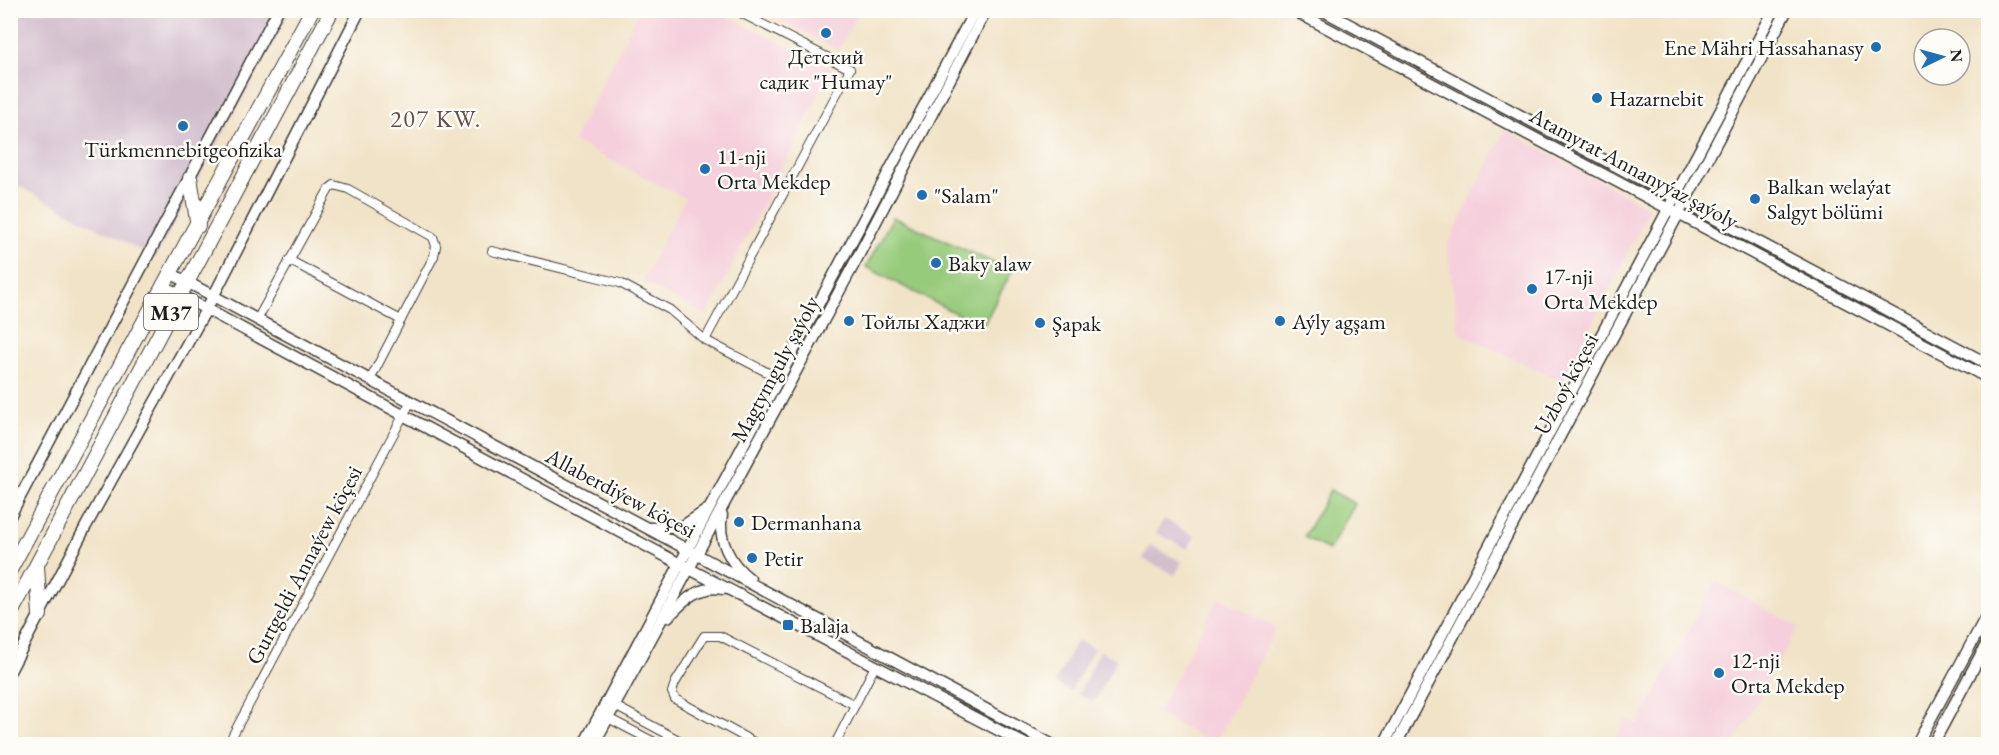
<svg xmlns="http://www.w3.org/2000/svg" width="1999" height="755" viewBox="0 0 1999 755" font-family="'EB Garamond',serif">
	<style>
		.built { fill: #f5cfdc }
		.industrial { fill: #d1bdcc }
		.green { fill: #97cb7c; stroke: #5a744c; stroke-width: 1.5 }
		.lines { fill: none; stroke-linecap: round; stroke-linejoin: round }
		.street-casing { stroke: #3c3a36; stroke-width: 10 }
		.secondary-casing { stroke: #3c3a36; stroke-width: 13 }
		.highway-casing { stroke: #3c3a36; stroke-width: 16 }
		.street { stroke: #fff; stroke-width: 8 }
		.secondary { stroke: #fff; stroke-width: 10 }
		.highway { stroke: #fff; stroke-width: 14 }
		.poi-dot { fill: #1f6fb2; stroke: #fdfcf7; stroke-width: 2 }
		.labels { text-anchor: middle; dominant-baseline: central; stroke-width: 5; stroke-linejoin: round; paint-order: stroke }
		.shield { fill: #fdfcf7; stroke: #605f5e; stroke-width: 1.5 }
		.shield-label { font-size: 21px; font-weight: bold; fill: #1c1c1c }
		.poi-label { font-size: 22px; fill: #1c1c1c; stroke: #fdfcf7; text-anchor: start }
		.street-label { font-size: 22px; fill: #1c1c1c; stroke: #fdfcf7 }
		.neighbourhood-label { font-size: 24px; letter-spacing: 1.5px; fill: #644d4a; stroke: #fdfcf7 }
	</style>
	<rect width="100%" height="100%" fill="#fdfcf7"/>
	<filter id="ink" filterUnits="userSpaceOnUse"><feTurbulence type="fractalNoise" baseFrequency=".0167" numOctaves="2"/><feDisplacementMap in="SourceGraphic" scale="12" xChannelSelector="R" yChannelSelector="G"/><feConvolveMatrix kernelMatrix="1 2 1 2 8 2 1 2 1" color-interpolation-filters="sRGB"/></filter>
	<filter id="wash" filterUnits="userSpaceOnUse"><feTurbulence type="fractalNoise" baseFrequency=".008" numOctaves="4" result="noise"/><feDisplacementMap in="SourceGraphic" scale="24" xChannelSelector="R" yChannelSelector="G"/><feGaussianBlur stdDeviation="1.35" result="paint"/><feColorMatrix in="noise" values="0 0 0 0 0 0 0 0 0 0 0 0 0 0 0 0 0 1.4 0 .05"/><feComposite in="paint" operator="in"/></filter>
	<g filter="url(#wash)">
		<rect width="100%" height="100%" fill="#f1e3c7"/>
		<!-- built -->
		<g class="built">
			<polygon points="776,10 858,10 858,11 838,50 773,16"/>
			<polygon points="639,11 717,11 832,69 707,315 642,282 685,198 573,141"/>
			<polygon points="1505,130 1650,208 1563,382 1459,333 1447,246"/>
			<polygon points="1715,581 1798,627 1734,744 1613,744 1626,719 1638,724"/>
			<polygon points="1219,597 1276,628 1215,744 1157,714"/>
		</g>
		<!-- industrial -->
		<g class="industrial">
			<polygon points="10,11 290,11 155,258 11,182"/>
			<polygon points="1164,519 1195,536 1188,549 1156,533"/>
			<polygon points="1150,545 1182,562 1175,575 1143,559"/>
			<polygon points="1077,640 1094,648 1071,691 1055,683"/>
			<polygon points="1100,651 1117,659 1094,702 1078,694"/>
		</g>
		<!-- green -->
		<g class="green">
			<polygon points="893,217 1012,271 982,327 866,267"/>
			<polygon points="1330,490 1355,504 1329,550 1304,537"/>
		</g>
	</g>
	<g filter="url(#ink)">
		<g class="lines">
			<!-- street casing -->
			<g class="street-casing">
				<g id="street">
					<polyline points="492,251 620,283 670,310 705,340 780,379"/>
					<polyline points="289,260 401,320"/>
					<polyline points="257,320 329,189 334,185 348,189 433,237 436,246 434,256 370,380"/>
					<polyline points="705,340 850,69 735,10"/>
					<polyline points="615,706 686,744"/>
					<polyline points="608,718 658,744"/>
					<polyline points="228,744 411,401"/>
					<polyline points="757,744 675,699 672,692 675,683 704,636 720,636 855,705"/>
					<polyline points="835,744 875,666"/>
				</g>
			</g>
			<!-- secondary casing -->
			<g class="secondary-casing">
				<g id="secondary">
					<polyline points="1293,10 1988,378"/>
					<polyline points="1322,10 1988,364"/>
					<polyline points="172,274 1051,744"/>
					<polyline points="165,287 680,564 1025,744"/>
					<path d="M722,515C717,539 730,564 750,579"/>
					<polyline points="10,516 278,10"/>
					<polyline points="650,528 683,526 707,510"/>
					<path d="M668,617C683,602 699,584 723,589"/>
					<polyline points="10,671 86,526 213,297 360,10"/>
					<polyline points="584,744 975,10"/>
					<polyline points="594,744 853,266 986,10"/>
					<polyline points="1384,744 1774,10"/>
					<polyline points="1396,744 1787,10"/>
					<polyline points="1917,744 1988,613"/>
					<polyline points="1933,744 1988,641"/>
				</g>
			</g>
			<!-- highway casing -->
			<g class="highway-casing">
				<g id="highway">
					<polyline points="190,178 198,226"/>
					<polyline points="37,566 40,615"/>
					<polyline points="10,570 312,10"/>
					<polyline points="10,615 332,10"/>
				</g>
			</g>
			<!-- street -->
			<use href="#street" class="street"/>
			<!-- secondary -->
			<use href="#secondary" class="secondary"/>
			<!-- highway -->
			<use href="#highway" class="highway"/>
		</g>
	</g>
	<!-- markers -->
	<g class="poi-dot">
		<circle cx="826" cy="33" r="6"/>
		<circle cx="1876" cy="47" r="6"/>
		<circle cx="1597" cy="98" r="6"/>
		<circle cx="183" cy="126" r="6"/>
		<circle cx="705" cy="169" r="6"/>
		<circle cx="922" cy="195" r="6"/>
		<circle cx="1755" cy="199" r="6"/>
		<circle cx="936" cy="263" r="6"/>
		<circle cx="1532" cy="289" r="6"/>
		<circle cx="849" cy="321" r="6"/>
		<circle cx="1280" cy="321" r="6"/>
		<circle cx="1040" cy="323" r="6"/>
		<circle cx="739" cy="522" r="6"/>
		<circle cx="752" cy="558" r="6"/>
		<rect x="782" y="619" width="12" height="12" rx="3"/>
		<circle cx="1719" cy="673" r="6"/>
	</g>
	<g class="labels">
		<!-- shield labels -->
		<rect class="shield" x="144" y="294" width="54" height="36" rx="4.5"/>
		<g class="shield-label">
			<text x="171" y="312">M37</text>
		</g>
		<!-- poi labels -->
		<g class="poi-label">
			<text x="1864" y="47" text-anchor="end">Ene Mähri Hassahanasy</text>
			<text x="826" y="56" text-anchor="middle">Детский<tspan x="826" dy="25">садик "Humay"</tspan></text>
			<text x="1609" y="98">Hazarnebit</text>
			<text x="183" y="149" text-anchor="middle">Türkmennebitgeofizika</text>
			<text x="717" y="156">11-nji<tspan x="717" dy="25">Orta Mekdep</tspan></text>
			<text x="1767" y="186">Balkan welaýat<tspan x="1767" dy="25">Salgyt bölümi</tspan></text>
			<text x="934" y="195">"Salam"</text>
			<text x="948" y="263">Baky alaw</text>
			<text x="1544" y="276">17-nji<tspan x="1544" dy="25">Orta Mekdep</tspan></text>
			<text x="861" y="321">Тойлы Хаджи</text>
			<text x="1292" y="321">Aýly agşam</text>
			<text x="1052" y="323">Şapak</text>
			<text x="751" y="522">Dermanhana</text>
			<text x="764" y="558">Petir</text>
			<text x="800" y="625">Balaja</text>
			<text x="1731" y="660">12-nji<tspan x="1731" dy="25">Orta Mekdep</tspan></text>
		</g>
		<!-- street labels -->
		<g class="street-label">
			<text transform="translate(1634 168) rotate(28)">Atamyrat Annanyýaz şaýoly</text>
			<text transform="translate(775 369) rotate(-62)">Magtymguly şaýoly</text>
			<text transform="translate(1566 384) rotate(-62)">Uzboý köçesi</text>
			<text transform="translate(621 493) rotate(28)">Allaberdiýew köçesi</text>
			<text transform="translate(304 565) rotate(-62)">Gurtgeldi Annaýew köçesi</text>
		</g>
		<!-- neighbourhood labels -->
		<g class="neighbourhood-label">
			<text x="436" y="118">207 KW.</text>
		</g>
	</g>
	<!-- margin -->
	<rect width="1999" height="755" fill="none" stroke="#fdfcf7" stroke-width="36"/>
	<!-- north arrow -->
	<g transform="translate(1942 57) rotate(85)"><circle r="28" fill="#fdfcf7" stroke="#a3a29f" stroke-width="1.5"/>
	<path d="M0-4.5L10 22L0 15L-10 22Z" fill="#1f6fb2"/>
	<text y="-9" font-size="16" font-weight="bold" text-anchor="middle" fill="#1c1c1c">N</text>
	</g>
</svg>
